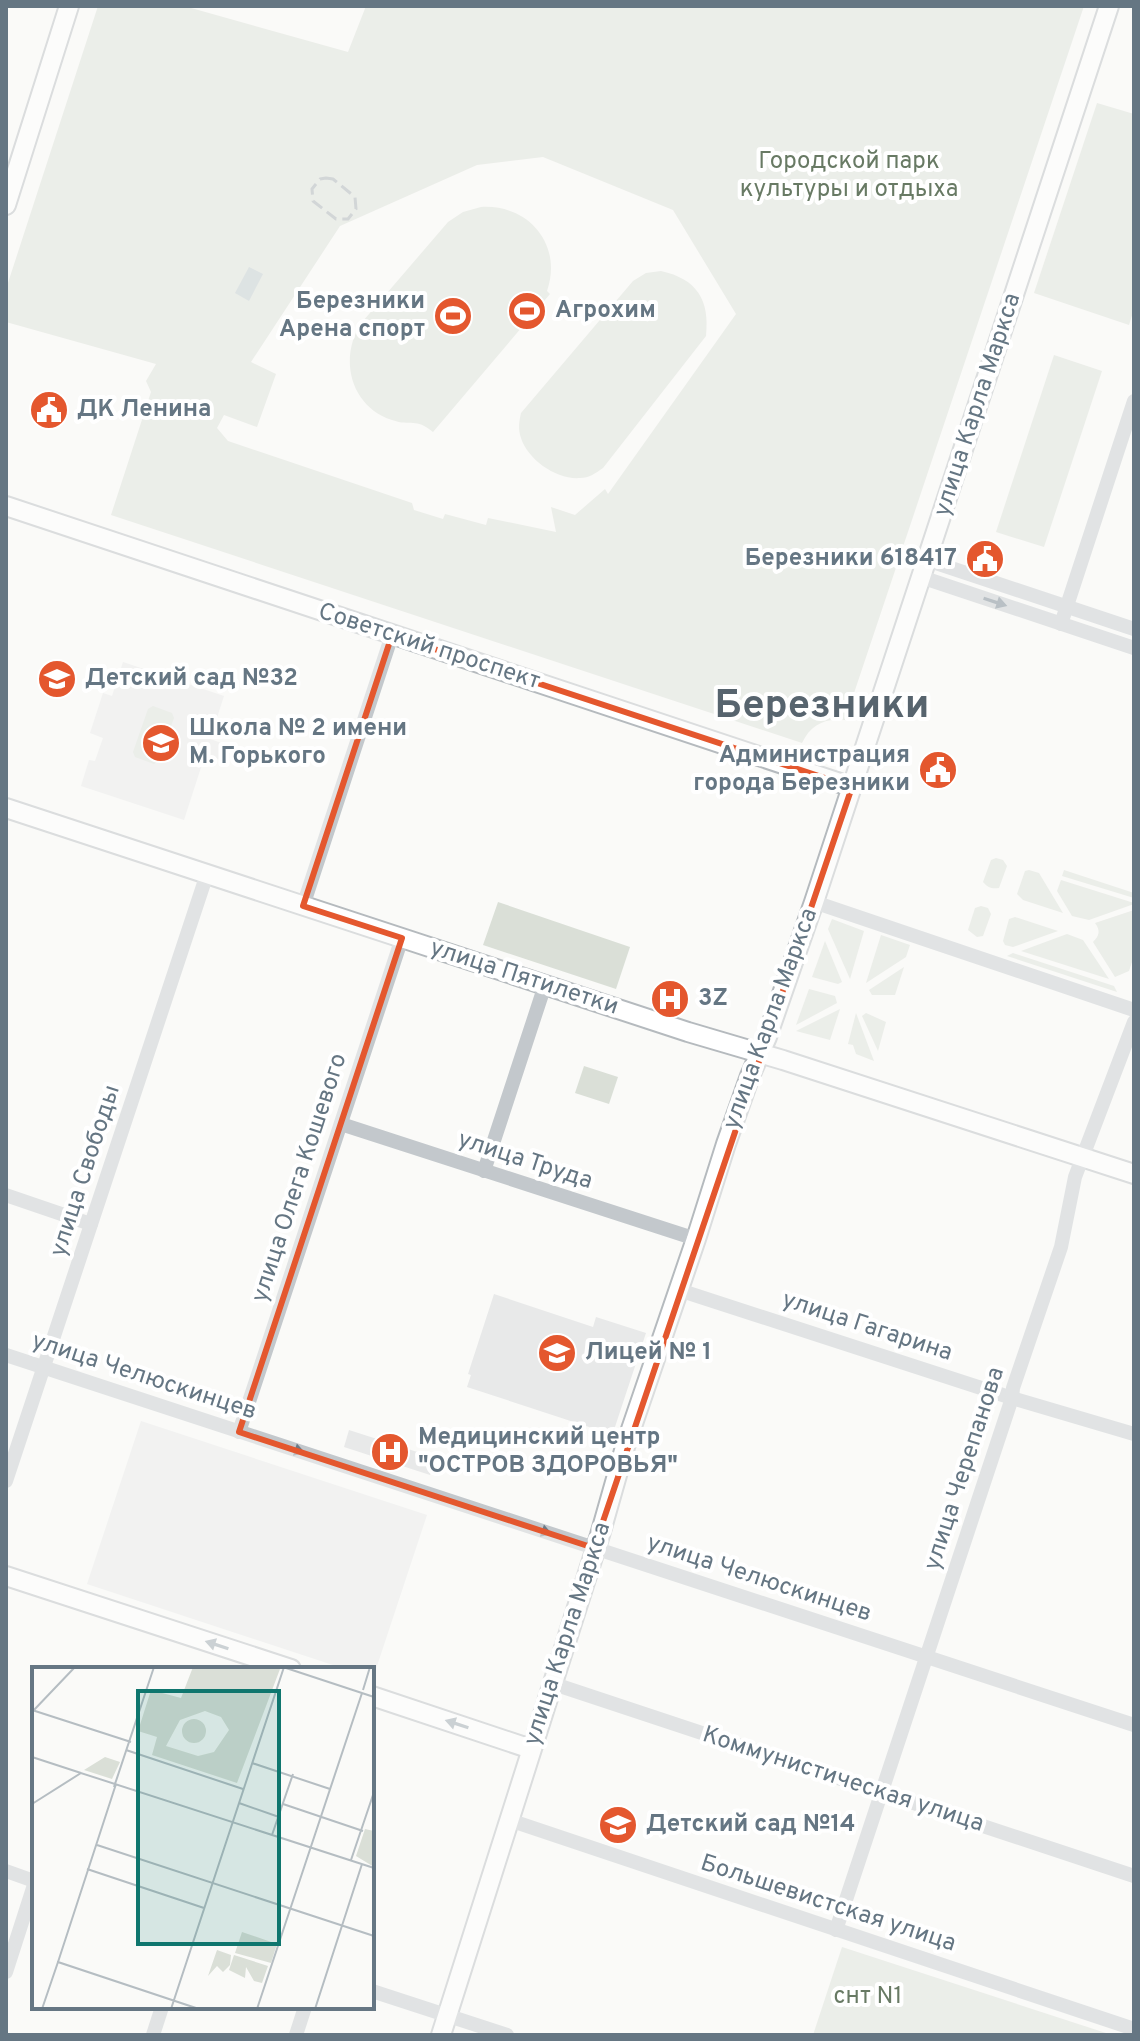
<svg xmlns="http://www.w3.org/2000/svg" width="1140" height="2041" viewBox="0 0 1140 2041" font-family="Overpass,sans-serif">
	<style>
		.built { fill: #e8e9e9 }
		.green { fill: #dadfd7; fill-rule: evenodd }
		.water { fill: #bbc7cb }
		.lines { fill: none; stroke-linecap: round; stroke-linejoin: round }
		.major-casing { stroke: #b5babe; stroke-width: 22 }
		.minor { stroke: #c3c8cc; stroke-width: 14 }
		.major { stroke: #fff; stroke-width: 18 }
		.rail { stroke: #a2aab0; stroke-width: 3; stroke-dasharray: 12 6; stroke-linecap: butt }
		.oneway { fill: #6a7a87 }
		.oneway2 { fill: #939fa8 }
		.marked { fill: none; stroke: #e4572e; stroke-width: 6; stroke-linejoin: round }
		.labels { text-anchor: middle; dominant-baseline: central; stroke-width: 8; stroke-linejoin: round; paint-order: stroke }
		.park-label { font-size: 24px; fill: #687a64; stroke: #fff }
		.poi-label { font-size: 24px; font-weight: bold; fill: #657683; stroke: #fff; text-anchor: start }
		.street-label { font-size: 24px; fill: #657683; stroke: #fff }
		.town-label { font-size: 40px; font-weight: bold; fill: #57646e; stroke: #fff }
		.inset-road { fill: none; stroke: #b5bdc2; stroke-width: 2 }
		.view { fill: #0f766e; fill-opacity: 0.15; stroke: #0f766e; stroke-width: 4 }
		.inset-edge { fill: none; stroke: #657683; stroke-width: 4 }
	</style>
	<rect width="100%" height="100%" fill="#fafaf8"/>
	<!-- built -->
	<g class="built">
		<polygon points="123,662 224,696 210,739 233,747 228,762 205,755 184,820 81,786 89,760 95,761 103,738 90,733 103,693 112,696"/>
		<polygon points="494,1294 593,1327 596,1317 646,1333 611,1439 591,1433 592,1428 467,1387 471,1375 468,1374"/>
		<polygon points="141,1421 427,1515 373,1678 372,1669 345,1669 87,1584"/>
		<polygon points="349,1430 436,1458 430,1475 344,1447"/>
	</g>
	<!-- green -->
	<g class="green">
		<path d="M98,6H184L348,52L366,6H1084L845,720C826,717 810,725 802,743L111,515L151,392L146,381L156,364L6,322V289ZM543,157L673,210L736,314L608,494L605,489L575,515L551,507L556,532L488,518L486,525L445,514L443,519L414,510L412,503L228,441L217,428L224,415L257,427L276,374L251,362L340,226L477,165Z"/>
		<polygon points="1097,103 1134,114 1134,309 1129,325 1034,293"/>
		<path d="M481,207C529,204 563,245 547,291L550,294L433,432C415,417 412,427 392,420C349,406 338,355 363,321L448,222L463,212Z"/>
		<path d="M661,271C697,279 710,300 706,336L603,468C596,473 589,478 580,478C557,480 528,460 521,438C518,429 519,422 521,413L633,281L646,273Z"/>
		<polygon points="1054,355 1102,371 1044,547 996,532"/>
		<polygon points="153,706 172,713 174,718 158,761 154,764 135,757 133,752 148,709"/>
		<path d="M996,858L1003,860L1007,866L999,888C992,889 988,888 983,882L991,860Z"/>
		<polygon points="1029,870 1039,873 1063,913 1023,900 1017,894 1025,871"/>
		<polygon points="1064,870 1134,893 1134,898 1062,876"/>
		<polygon points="1061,880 1134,903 1134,904 1089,920 1072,916 1057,891"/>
		<polygon points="498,902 630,947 616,989 483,945"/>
		<polygon points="981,906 988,908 991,914 983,936 977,937 968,930 975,908"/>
		<path d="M1134,910V956L1129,971L1115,977L1093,942C1099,936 1101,931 1095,923Z"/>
		<polygon points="1015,917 1058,931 1013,947 1005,945 1003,941 1009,919"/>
		<polygon points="832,919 864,931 850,979 828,929"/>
		<polygon points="1067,934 1083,940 1109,979 1021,951"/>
		<polygon points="881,935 910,945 906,957 866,983"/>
		<polygon points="825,941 842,982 838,984 812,977"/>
		<polygon points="1013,953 1114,986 1117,992 1007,956"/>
		<polygon points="904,967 895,995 872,995 869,990"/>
		<polygon points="809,989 835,996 837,1003 796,1025"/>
		<polygon points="840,1009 830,1040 796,1031"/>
		<polygon points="856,1013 874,1061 856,1054 853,1045 848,1044"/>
		<polygon points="866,1013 886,1022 878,1051 862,1016"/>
		<polygon points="584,1066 618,1077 609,1104 575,1093"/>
		<polygon points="842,1947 1112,2035 813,2035"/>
	</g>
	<!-- water -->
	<polygon class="water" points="249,267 263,274 249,301 235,293"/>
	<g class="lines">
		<!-- major casing -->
		<g class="major-casing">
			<g id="major">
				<polyline points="6,205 69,6"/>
				<polyline points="6,506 852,787"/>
				<polyline points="6,808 688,1032 783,1060 1134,1174"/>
				<polyline points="6,1576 291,1669"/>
				<polyline points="372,1696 531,1749"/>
				<polyline points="441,2035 600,1535 625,1447 696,1239 726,1144 750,1076 767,1037 814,902 1109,6"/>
			</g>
		</g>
		<!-- minor -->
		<g class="minor">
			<polyline points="927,560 1134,629"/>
			<polyline points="921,577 1134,648"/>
			<polyline points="1061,624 1134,401"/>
			<polyline points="814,902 1134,1010"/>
			<polyline points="303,906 392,635"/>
			<polyline points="341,1124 696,1239"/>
			<polyline points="484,1171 545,985"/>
			<polyline points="6,1195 91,1224"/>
			<polyline points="679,1290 1012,1398 1134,1434"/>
			<polyline points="6,1355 1134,1725"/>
			<polyline points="239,1432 402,938"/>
			<polyline points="6,1481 207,874"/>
			<polyline points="551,1683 1134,1876"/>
			<polyline points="509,1820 1134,2029"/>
			<polyline points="6,1871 34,1881"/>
			<polyline points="836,1930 1012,1398 1013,1388 1061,1247 1075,1177 1134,1022"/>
			<polyline points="6,1972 34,1885"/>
			<polyline points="372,1991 507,2035"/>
			<polyline points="153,2035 162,2007"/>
			<polyline points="296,2035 305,2007"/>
		</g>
		<!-- major -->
		<use href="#major" class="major"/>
		<!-- rail -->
		<polygon class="rail" points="326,178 333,179 355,197 356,209 348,219 336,219 313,201 312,189 320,179"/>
	</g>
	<!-- one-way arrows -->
	<defs><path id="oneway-solid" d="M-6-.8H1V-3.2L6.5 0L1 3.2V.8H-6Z" transform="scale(2)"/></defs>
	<g class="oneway">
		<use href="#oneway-solid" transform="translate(995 602) rotate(18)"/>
		<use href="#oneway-solid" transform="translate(293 1449) rotate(18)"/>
		<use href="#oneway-solid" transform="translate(540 1530) rotate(19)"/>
	</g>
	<g class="oneway2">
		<use href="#oneway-solid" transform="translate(217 1645) rotate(-162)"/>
		<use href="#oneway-solid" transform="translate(457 1724) rotate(-162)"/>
	</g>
	<!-- marked area -->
	<path d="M0 0H1140V2041H0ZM392,635L852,787L594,1548L239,1432L402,938L303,906Z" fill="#fafaf8" fill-opacity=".55" fill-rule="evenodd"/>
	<path class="marked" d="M392,635L852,787L594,1548L239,1432L402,938L303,906Z"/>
	<!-- icons -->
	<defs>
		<g id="stadium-disc" transform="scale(2)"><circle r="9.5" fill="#e4572e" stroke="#fff"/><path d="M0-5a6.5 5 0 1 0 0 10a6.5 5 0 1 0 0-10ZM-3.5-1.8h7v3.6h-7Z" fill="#fff"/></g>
		<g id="civic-disc" transform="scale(2)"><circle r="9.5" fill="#e4572e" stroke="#fff"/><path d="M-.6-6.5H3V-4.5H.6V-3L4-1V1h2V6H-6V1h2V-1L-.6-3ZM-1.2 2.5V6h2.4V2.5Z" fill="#fff"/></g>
		<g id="school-disc" transform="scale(2)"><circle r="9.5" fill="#e4572e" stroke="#fff"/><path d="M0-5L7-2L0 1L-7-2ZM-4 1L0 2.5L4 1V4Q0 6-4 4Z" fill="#fff"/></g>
		<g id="hospital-disc" transform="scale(2)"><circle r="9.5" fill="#e4572e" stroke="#fff"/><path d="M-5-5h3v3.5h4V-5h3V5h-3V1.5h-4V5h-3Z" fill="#fff"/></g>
	</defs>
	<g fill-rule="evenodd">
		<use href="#stadium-disc" x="527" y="311"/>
		<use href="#stadium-disc" x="453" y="316"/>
		<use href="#civic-disc" x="49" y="410"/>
		<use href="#civic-disc" x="985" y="559"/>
		<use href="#school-disc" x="57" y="679"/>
		<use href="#school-disc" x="161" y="743"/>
		<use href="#civic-disc" x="938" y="770"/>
		<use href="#hospital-disc" x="670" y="999"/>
		<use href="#school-disc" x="557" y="1353"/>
		<use href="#hospital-disc" x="390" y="1452"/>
		<use href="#school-disc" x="618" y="1825"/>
	</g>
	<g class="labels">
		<!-- park labels -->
		<g class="park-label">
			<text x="849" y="162">Городской парк<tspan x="849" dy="28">культуры и отдыха</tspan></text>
			<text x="868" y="1997">снт N1</text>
		</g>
		<!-- poi labels -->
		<g class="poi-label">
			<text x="425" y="302" text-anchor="end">Березники<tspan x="425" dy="28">Арена спорт</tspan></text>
			<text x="555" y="311">Агрохим</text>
			<text x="77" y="410">ДК Ленина</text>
			<text x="957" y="559" text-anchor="end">Березники 618417</text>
			<text x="85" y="679">Детский сад №32</text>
			<text x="189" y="729">Школа № 2 имени<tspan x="189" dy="28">М. Горького</tspan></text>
			<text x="910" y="756" text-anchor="end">Администрация<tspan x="910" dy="28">города Березники</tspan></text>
			<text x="698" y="999">3Z</text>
			<text x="585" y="1353">Лицей № 1</text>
			<text x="418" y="1438">Медицинский центр<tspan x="418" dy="28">"ОСТРОВ ЗДОРОВЬЯ"</tspan></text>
			<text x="646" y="1825">Детский сад №14</text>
		</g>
		<!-- street labels -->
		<g class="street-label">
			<text transform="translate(978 405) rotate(-72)">улица Карла Маркса</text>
			<text transform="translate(429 647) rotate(18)">Советский проспект</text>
			<text transform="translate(524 978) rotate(18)">улица Пятилетки</text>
			<text transform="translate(771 1019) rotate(-70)">улица Карла Маркса</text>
			<text transform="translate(525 1161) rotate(18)">улица Труда</text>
			<text transform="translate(86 1171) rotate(-72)">улица Свободы</text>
			<text transform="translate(300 1178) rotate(-72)">улица Олега Кошевого</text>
			<text transform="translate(867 1327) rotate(18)">улица Гагарина</text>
			<text transform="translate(144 1377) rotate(18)">улица Челюскинцев</text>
			<text transform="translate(965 1469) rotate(-72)">улица Черепанова</text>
			<text transform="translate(759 1579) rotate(18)">улица Челюскинцев</text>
			<text transform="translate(568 1634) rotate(-72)">улица Карла Маркса</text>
			<text transform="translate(843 1780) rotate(18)">Коммунистическая улица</text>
			<text transform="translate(828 1904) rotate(18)">Большевистская улица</text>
		</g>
		<!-- town labels -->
		<g class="town-label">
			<text x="822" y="707">Березники</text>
		</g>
	</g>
	<!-- overview -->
	<g transform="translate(32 1667)">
		<rect width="342" height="342" fill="#fafaf8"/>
		<path d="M161,0L248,2L205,116L120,88L125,70L106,64L119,23L149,31ZM173,44L189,50L197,63L182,85L166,89L134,79L148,53ZM150 64a12 12 0 1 1 24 0a12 12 0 1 1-24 0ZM73,90L88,95L80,112L52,103ZM333,162L342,164V200L324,189ZM210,265L245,277L239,296L203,286ZM185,283L199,288L198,298L191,305L185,299L176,309ZM202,288L236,299L230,316L222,314L214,300L213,311L197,303Z" fill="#dadfd7" fill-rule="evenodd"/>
		<path class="inset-road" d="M251,0L342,30M331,23L338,0M0,43L99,75M1,44L43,0M94,83L211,122M0,90L49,106M220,96L298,122M84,117L26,295L167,342M82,120L122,0M207,136L247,150M0,137L49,106L342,201M251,137L331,164M240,168L261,107M65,178L342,269M319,193L342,125M55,202L172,241M10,342L26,295M139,342L252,0M225,342L330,26M283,342L330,197"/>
		<path class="view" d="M106,24H247V277H106Z"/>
		<rect width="342" height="342" class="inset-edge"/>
	</g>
	<!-- border -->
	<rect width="1140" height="2041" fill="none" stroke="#657683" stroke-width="16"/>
</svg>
